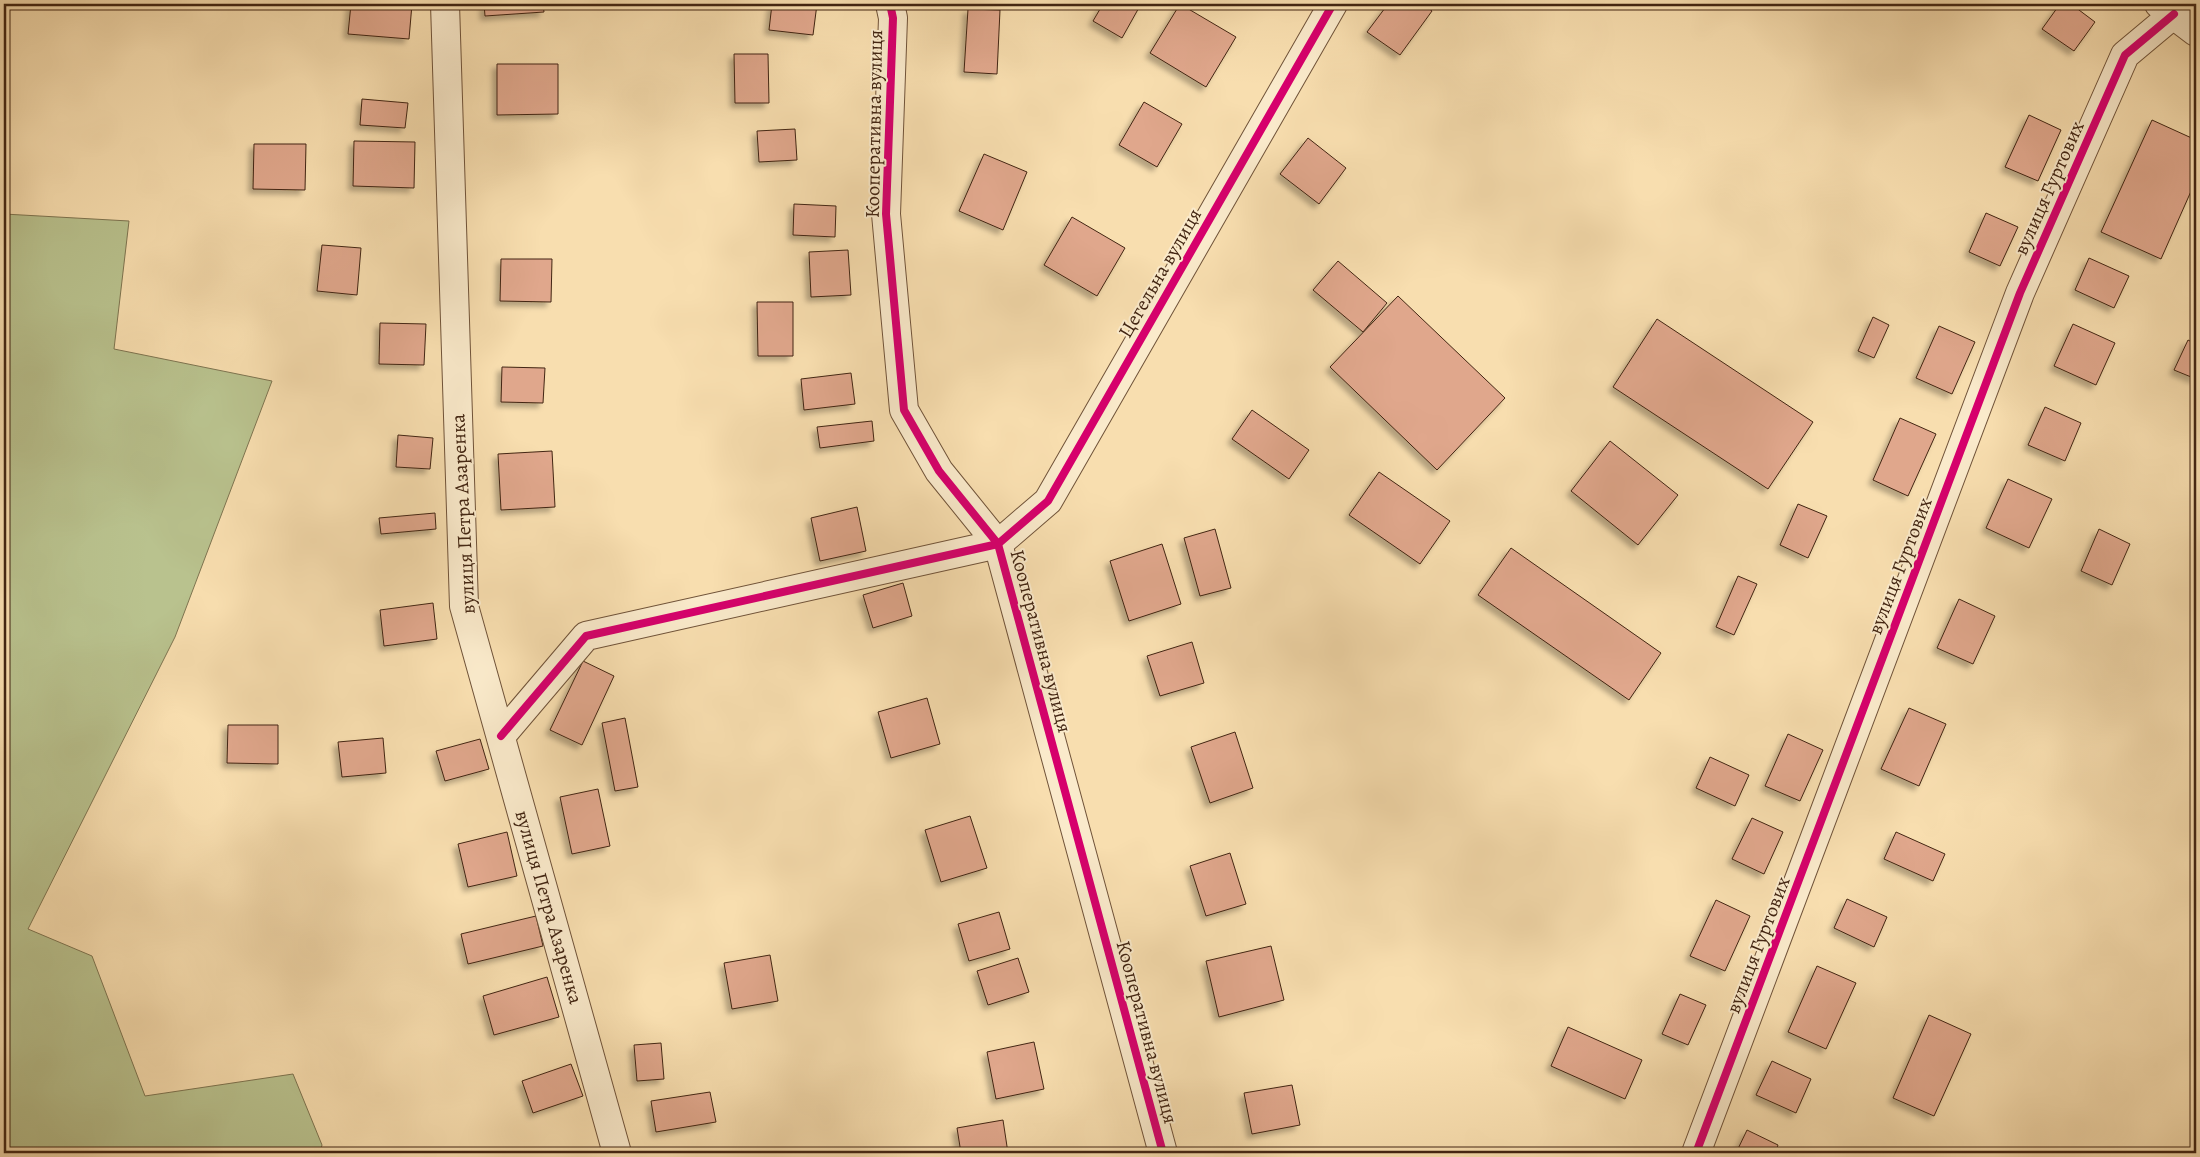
<svg xmlns="http://www.w3.org/2000/svg" width="2200" height="1157" viewBox="0 0 2200 1157" font-family="Alegreya,serif">
	<style>
		.green { fill: #b9c28e; stroke: #7e7450 }
		.building { fill: #e0a78c; stroke: #422512; filter: url(#shadow) }
		.lines { fill: none; stroke-linecap: round; stroke-linejoin: round }
		.minor-casing { stroke: #705339; stroke-width: 30 }
		.minor { stroke: #faeacb; stroke-width: 28 }
		.cycleway-casing { stroke: #faeacb; stroke-width: 11 }
		.cycleway { stroke: #d6006c; stroke-width: 8 }
		.labels { text-anchor: middle; dominant-baseline: central; stroke-width: 4; stroke-linejoin: round; paint-order: stroke }
		.street-label { font-size: 20px; fill: #422512; stroke: #faeacb }
	</style>
	<defs>
		<filter id="shadow"><feDropShadow dx="-4.5" dy="4.5" stdDeviation="2.5" flood-color="#0004"/></filter>
	</defs>
	<rect width="100%" height="100%" fill="#f8deaf"/>
	<filter id="stains"><feTurbulence type="fractalNoise" baseFrequency=".004" numOctaves="4"/><feColorMatrix values="0 0 0 0 .2 0 0 0 0 .09 0 0 0 0 .02 0 0 0 .5 -.17"/></filter>
	<radialGradient id="worn" r=".72"><stop offset=".6" stop-color="#630" stop-opacity="0"/><stop offset="1" stop-color="#630" stop-opacity=".3"/></radialGradient>
	<!-- green -->
	<polygon class="green" points="4,214 129,221 114,349 272,381 175,637 28,929 92,956 145,1096 293,1074 322,1145 320,1153 4,1153"/>
	<!-- building -->
	<g class="building">
		<polygon points="351,4 412,4 409,39 348,34"/>
		<polygon points="484,4 543,4 544,12 485,16"/>
		<polygon points="772,4 817,4 813,35 769,30"/>
		<polygon points="1103,4 1141,4 1122,38 1093,21"/>
		<polygon points="1180,4 1236,37 1206,87 1150,53"/>
		<polygon points="1388,4 1423,4 1432,11 1400,55 1367,32"/>
		<polygon points="2060,4 2071,4 2095,22 2074,51 2042,29"/>
		<polygon points="968,9 1000,10 997,74 964,72"/>
		<polygon points="734,54 768,54 769,103 735,103"/>
		<polygon points="497,64 558,64 558,114 497,115"/>
		<polygon points="362,99 408,103 405,128 360,125"/>
		<polygon points="1144,102 1182,124 1157,167 1119,145"/>
		<polygon points="2029,115 2061,130 2038,181 2005,167"/>
		<polygon points="2152,120 2196,140 2196,180 2161,259 2101,232"/>
		<polygon points="795,129 797,160 759,162 757,131"/>
		<polygon points="1308,138 1346,168 1319,204 1280,174"/>
		<polygon points="354,141 415,142 414,188 353,186"/>
		<polygon points="254,144 306,144 305,190 253,189"/>
		<polygon points="984,154 1027,172 1003,230 959,211"/>
		<polygon points="794,204 836,206 835,237 793,235"/>
		<polygon points="1986,213 2018,227 2000,266 1969,252"/>
		<polygon points="1072,217 1125,248 1097,296 1044,265"/>
		<polygon points="322,245 361,248 357,295 317,291"/>
		<polygon points="848,250 851,295 811,297 809,252"/>
		<polygon points="2089,258 2129,276 2114,308 2075,290"/>
		<polygon points="501,259 552,259 551,302 500,301"/>
		<polygon points="1338,261 1387,303 1363,332 1313,290"/>
		<polygon points="1398,296 1505,398 1437,470 1330,367"/>
		<polygon points="757,302 793,302 793,356 758,356"/>
		<polygon points="1873,317 1889,325 1874,358 1858,351"/>
		<polygon points="1657,319 1813,422 1768,489 1613,387"/>
		<polygon points="380,323 426,324 424,365 379,364"/>
		<polygon points="2073,324 2115,343 2096,385 2054,366"/>
		<polygon points="1939,326 1975,342 1952,394 1916,378"/>
		<polygon points="2188,340 2196,344 2196,379 2174,370"/>
		<polygon points="502,367 545,368 543,403 501,402"/>
		<polygon points="851,373 855,404 804,410 801,379"/>
		<polygon points="2045,407 2081,423 2065,461 2028,445"/>
		<polygon points="1252,410 1309,450 1289,479 1232,439"/>
		<polygon points="1900,418 1936,434 1908,496 1873,480"/>
		<polygon points="872,421 874,441 820,448 817,427"/>
		<polygon points="398,435 433,438 430,469 396,467"/>
		<polygon points="1610,441 1678,495 1638,545 1571,491"/>
		<polygon points="552,451 555,507 501,510 498,454"/>
		<polygon points="1379,472 1450,521 1420,564 1349,515"/>
		<polygon points="2008,479 2052,499 2029,548 1986,528"/>
		<polygon points="1798,504 1827,516 1808,558 1780,545"/>
		<polygon points="857,507 866,551 820,561 811,518"/>
		<polygon points="435,513 436,529 381,534 379,518"/>
		<polygon points="1215,529 1231,588 1200,596 1184,538"/>
		<polygon points="2099,529 2130,544 2112,585 2081,571"/>
		<polygon points="1162,544 1181,604 1129,621 1110,561"/>
		<polygon points="1511,548 1661,653 1629,700 1478,595"/>
		<polygon points="1738,576 1757,584 1734,635 1716,627"/>
		<polygon points="903,583 912,616 873,628 863,595"/>
		<polygon points="1959,599 1995,616 1973,664 1937,648"/>
		<polygon points="433,603 437,639 384,646 380,610"/>
		<polygon points="1192,642 1204,683 1160,696 1147,656"/>
		<polygon points="583,661 614,676 582,745 550,730"/>
		<polygon points="927,698 940,744 891,758 878,712"/>
		<polygon points="1909,708 1946,724 1919,786 1881,769"/>
		<polygon points="625,718 638,787 615,791 602,723"/>
		<polygon points="228,725 278,725 278,764 227,763"/>
		<polygon points="1235,732 1253,788 1210,803 1191,747"/>
		<polygon points="1788,734 1823,750 1800,801 1765,786"/>
		<polygon points="383,738 386,773 342,777 338,742"/>
		<polygon points="480,739 489,769 445,781 436,751"/>
		<polygon points="1710,757 1749,775 1735,806 1696,788"/>
		<polygon points="598,789 610,846 572,854 560,797"/>
		<polygon points="970,816 987,868 941,882 925,830"/>
		<polygon points="1752,818 1783,832 1764,874 1732,859"/>
		<polygon points="507,832 517,876 468,887 458,844"/>
		<polygon points="1896,832 1945,854 1933,881 1884,859"/>
		<polygon points="1230,853 1246,904 1206,916 1190,866"/>
		<polygon points="1847,899 1887,917 1874,947 1834,928"/>
		<polygon points="1716,900 1750,916 1725,971 1690,956"/>
		<polygon points="999,912 1010,949 969,961 958,924"/>
		<polygon points="536,916 543,946 468,964 461,934"/>
		<polygon points="1271,946 1284,1000 1219,1017 1206,961"/>
		<polygon points="770,955 778,1001 732,1009 724,963"/>
		<polygon points="1018,958 1029,992 988,1005 977,971"/>
		<polygon points="1817,966 1856,983 1826,1049 1788,1032"/>
		<polygon points="547,977 559,1017 494,1035 483,996"/>
		<polygon points="1680,994 1706,1005 1688,1045 1662,1034"/>
		<polygon points="1929,1015 1971,1034 1934,1116 1893,1098"/>
		<polygon points="1568,1027 1642,1060 1625,1099 1551,1066"/>
		<polygon points="1034,1042 1044,1089 996,1099 987,1052"/>
		<polygon points="661,1043 664,1079 637,1081 634,1045"/>
		<polygon points="1772,1061 1811,1079 1796,1113 1756,1095"/>
		<polygon points="571,1064 583,1096 533,1113 522,1081"/>
		<polygon points="1292,1085 1300,1125 1252,1134 1244,1093"/>
		<polygon points="710,1092 716,1122 656,1132 651,1101"/>
		<polygon points="1003,1120 1008,1153 961,1153 957,1128"/>
		<polygon points="1747,1130 1778,1145 1775,1153 1736,1153"/>
	</g>
	<g class="lines">
		<!-- minor casing -->
		<g class="minor-casing">
			<g id="minor">
				<polyline points="445,4 464,606 617,1153"/>
				<polyline points="890,4 893,18 886,214 904,410 939,471 998,544 1163,1153"/>
				<polyline points="2159,4 2196,32"/>
				<polyline points="501,736 586,636 998,544 1048,501 1333,4"/>
				<polyline points="1696,1153 2020,293 2125,55 2174,14"/>
			</g>
		</g>
		<!-- minor -->
		<use href="#minor" class="minor"/>
		<!-- cycleway casing -->
		<g class="cycleway-casing">
			<g id="cycleway">
				<polyline points="890,4 893,18 886,214 904,410 939,471 998,544 1163,1153"/>
				<polyline points="501,736 586,636 998,544 1048,501 1333,4"/>
				<polyline points="1696,1153 2020,293 2125,55 2174,14"/>
			</g>
		</g>
		<!-- cycleway -->
		<use href="#cycleway" class="cycleway"/>
	</g>
	<g class="labels">
		<!-- street labels -->
		<g class="street-label">
			<text transform="translate(874 124) rotate(-89)">Кооперативна вулиця</text>
			<text transform="translate(2049 188) rotate(-66)">вулиця Гуртових</text>
			<text transform="translate(1160 273) rotate(-60)">Цегельна вулиця</text>
			<text transform="translate(463 514) rotate(-93)">вулиця Петра Азаренка</text>
			<text transform="translate(1900 566) rotate(-69)">вулиця Гуртових</text>
			<text transform="translate(1041 641) rotate(75)">Кооперативна вулиця</text>
			<text transform="translate(549 907) rotate(74)">вулиця Петра Азаренка</text>
			<text transform="translate(1758 945) rotate(-69)">вулиця Гуртових</text>
			<text transform="translate(1147 1032) rotate(75)">Кооперативна вулиця</text>
		</g>
	</g>
	<!-- margin -->
	<rect width="2200" height="1157" fill="none" stroke="#f8deaf" stroke-width="20"/>
	<rect x="5" y="5" width="2190" height="1147" fill="none" stroke="#422512" stroke-width="2.5"/>
	<rect x="10" y="10" width="2180" height="1137" fill="none" stroke="#422512"/>
	<rect width="100%" height="100%" filter="url(#stains)"/>
	<rect width="100%" height="100%" fill="url(#worn)"/>
</svg>
